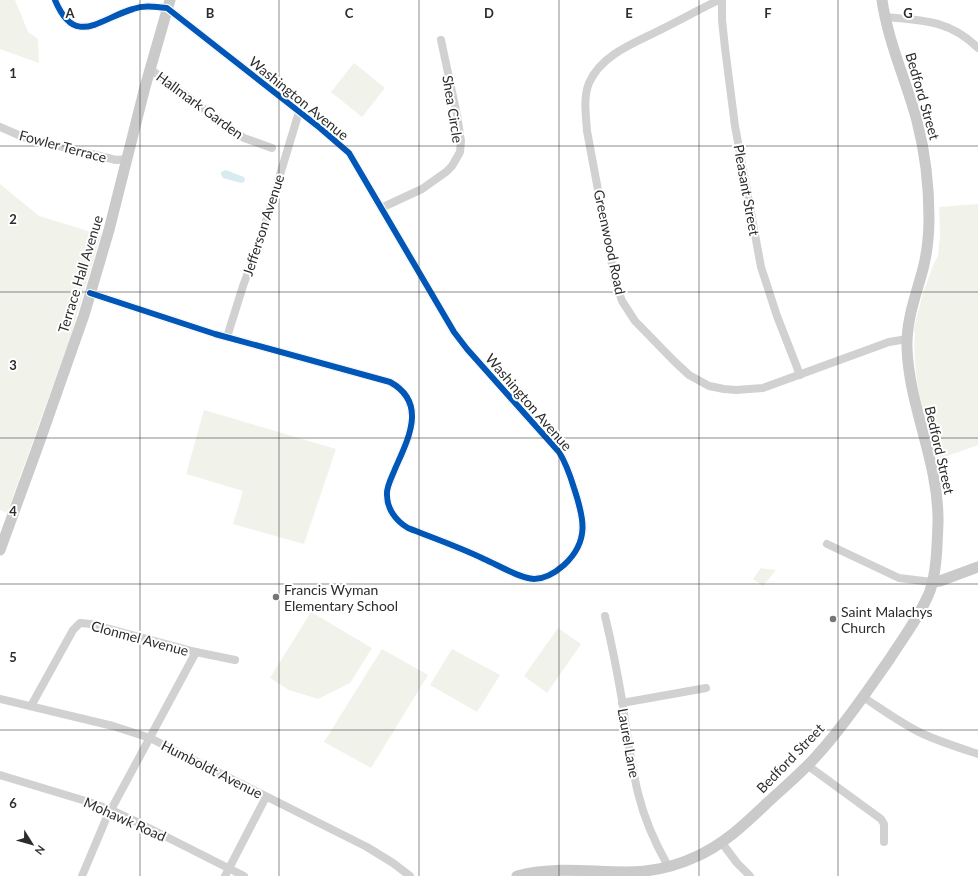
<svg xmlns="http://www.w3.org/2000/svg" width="978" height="876" viewBox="0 0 978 876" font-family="Lato,sans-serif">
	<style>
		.green { fill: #f1f3eb }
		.water { fill: #d8ebef }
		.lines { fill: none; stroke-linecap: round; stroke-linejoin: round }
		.minor { stroke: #d1d1d1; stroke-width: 8 }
		.secondary { stroke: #cacaca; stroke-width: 11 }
		.cycleway-casing { stroke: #fff; stroke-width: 8 }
		.cycleway { stroke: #0057b8; stroke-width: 6 }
		.grid { fill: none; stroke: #2c2c2c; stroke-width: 1; stroke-opacity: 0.55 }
		.poi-dot { fill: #767676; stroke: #fff; stroke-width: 1.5 }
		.labels { text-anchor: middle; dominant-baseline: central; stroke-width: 4; stroke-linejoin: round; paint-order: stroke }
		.street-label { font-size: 14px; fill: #2c2c2c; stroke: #fff }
		.poi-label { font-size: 14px; fill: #2c2c2c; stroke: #fff; text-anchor: start }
		.grid-label { font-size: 13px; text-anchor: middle; font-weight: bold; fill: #2c2c2c; stroke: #fff; stroke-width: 4; stroke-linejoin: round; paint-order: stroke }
	</style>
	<rect width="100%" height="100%" fill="#fff"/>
	<!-- green -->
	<g class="green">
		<polygon points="0,0 15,0 28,32 38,39 39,63 0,49"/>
		<polygon points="354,63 385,88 362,117 331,92"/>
		<polygon points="0,184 39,216 101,235 70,338 7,513 0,510"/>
		<path d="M978,204V445L936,460C925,417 911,376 915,332L913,331L923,293L934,263L938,256L940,235L939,207Z"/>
		<polygon points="204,410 336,449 304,544 233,524 243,491 186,474"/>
		<polygon points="761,568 776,570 763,586 753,579"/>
		<polygon points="311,612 372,648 350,683 318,699 289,690 270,678"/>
		<polygon points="558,628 581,644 547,693 524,676"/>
		<polygon points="382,649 428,675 371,768 324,742"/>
		<polygon points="452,649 500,675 477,712 430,685"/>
	</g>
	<!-- water -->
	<polygon class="water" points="226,170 244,177 245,179 244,182 241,183 223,178 221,174 221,172"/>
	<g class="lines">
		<!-- minor -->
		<g class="minor">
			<path d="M55,0C75,48 99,19 133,9C145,5 155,7 167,8L320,128L349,153L454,332L467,349L559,452C566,463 570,475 574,488C584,518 590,541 564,565C556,572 545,579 534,579C519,578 498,565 484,559C459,547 433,538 408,528C396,521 387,509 387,495C386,487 392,477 395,469C408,439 428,403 390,382L215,334L90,293"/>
			<path d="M719,0C700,9 682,19 664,28C638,42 602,53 589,83C583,98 586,115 587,131L615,281L622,301L635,321L674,361L689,375L709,386L724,389L736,390L763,388L889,342L907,339"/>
			<polyline points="722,0 722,20 725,48 735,126 761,267 777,316 800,375"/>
			<path d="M885,17C922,20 950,20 978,48"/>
			<polyline points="150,69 244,138 272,148"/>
			<polyline points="0,127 23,137 116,160 127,159"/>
			<polyline points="381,208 422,189 446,172 452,166 460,152 461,141 457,115 441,40"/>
			<polyline points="227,337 243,286 262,234 299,112"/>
			<polyline points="827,544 899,578 932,582"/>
			<path d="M605,616C612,645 618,676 623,706C627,735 631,764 638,793C644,818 655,843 668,866"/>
			<path d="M863,697C883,710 902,724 923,734C941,742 960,748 978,754"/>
			<polyline points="0,699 113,726 150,738 367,847 393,863 410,876"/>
			<polyline points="622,703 706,688"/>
			<polyline points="31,706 73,630 80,623 91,624 196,652 235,660"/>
			<polyline points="807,765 881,819 884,824 884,842"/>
			<polyline points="0,775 89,802 111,810 137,822 244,876"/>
			<polyline points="722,843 737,863 750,876"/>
			<polyline points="82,876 106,819 196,652"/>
			<polyline points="225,876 266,797"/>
		</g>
		<!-- secondary -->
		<g class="secondary">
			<polyline points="0,550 39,443 84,315 109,230 145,87 170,0"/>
			<polyline points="932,582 940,581 978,567"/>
			<path d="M517,876C553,866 589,872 626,872C648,872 673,867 693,858C722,846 744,825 766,804C784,787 804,771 820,752C846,723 867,691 889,660C903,638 920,616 930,591C937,570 937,544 938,523C939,462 909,407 907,348C906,320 916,295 923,269C927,253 929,235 929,218C929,186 925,152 917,121C906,80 888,42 882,0"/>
		</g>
		<!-- cycleway casing -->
		<g class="cycleway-casing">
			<path id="cycleway" d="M55,0C75,48 99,19 133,9C145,5 155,7 167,8L320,128L349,153L454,332L467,349L559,452C566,463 570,475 574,488C584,518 590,541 564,565C556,572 545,579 534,579C519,578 498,565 484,559C459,547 433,538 408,528C396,521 387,509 387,495C386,487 392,477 395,469C408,439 428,403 390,382L215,334L90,293"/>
		</g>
		<!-- cycleway -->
		<use href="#cycleway" class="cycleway"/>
	</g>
	<!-- grid -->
	<path class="grid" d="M140,0V876M279,0V876M419,0V876M559,0V876M699,0V876M838,0V876M0,146H978M0,292H978M0,438H978M0,584H978M0,730H978"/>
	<!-- markers -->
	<g class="poi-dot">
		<circle cx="276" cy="597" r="4"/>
		<circle cx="833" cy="619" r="4"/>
	</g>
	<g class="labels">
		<!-- street labels -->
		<g class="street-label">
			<text transform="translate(923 96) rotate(74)">Bedford Street</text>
			<text transform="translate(299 98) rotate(39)">Washington Avenue</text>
			<text transform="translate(200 105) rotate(36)">Hallmark Garden</text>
			<text transform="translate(453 109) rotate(81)">Shea Circle</text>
			<text transform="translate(63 146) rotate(15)">Fowler Terrace</text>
			<text transform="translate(747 190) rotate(80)">Pleasant Street</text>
			<text transform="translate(263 225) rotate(-72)">Jefferson Avenue</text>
			<text transform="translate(610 242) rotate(78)">Greenwood Road</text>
			<text transform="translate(80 274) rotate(-73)">Terrace Hall Avenue</text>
			<text transform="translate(529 402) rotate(49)">Washington Avenue</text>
			<text transform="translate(940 450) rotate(77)">Bedford Street</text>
			<text transform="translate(140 638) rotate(15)">Clonmel Avenue</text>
			<text transform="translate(629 743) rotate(80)">Laurel Lane</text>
			<text transform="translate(790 758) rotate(-46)">Bedford Street</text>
			<text transform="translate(212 769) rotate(27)">Humboldt Avenue</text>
			<text transform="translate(125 819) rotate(24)">Mohawk Road</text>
		</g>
		<!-- poi labels -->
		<g class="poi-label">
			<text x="284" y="589">Francis Wyman<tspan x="284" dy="16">Elementary School</tspan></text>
			<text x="841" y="611">Saint Malachys<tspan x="841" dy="16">Church</tspan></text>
		</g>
	</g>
	<g class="grid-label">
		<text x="70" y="18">A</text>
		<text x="210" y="18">B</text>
		<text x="349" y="18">C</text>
		<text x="489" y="18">D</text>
		<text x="629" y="18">E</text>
		<text x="768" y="18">F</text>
		<text x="908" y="18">G</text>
		<text x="13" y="78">1</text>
		<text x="13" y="224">2</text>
		<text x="13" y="370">3</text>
		<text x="13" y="516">4</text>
		<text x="13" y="662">5</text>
		<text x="13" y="808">6</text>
	</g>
	<!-- north arrow -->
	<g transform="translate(32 844) rotate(127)" stroke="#ffffff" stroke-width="3" paint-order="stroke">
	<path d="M0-3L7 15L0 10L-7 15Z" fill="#2c2c2c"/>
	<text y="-6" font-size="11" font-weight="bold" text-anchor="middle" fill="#2c2c2c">N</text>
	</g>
</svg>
